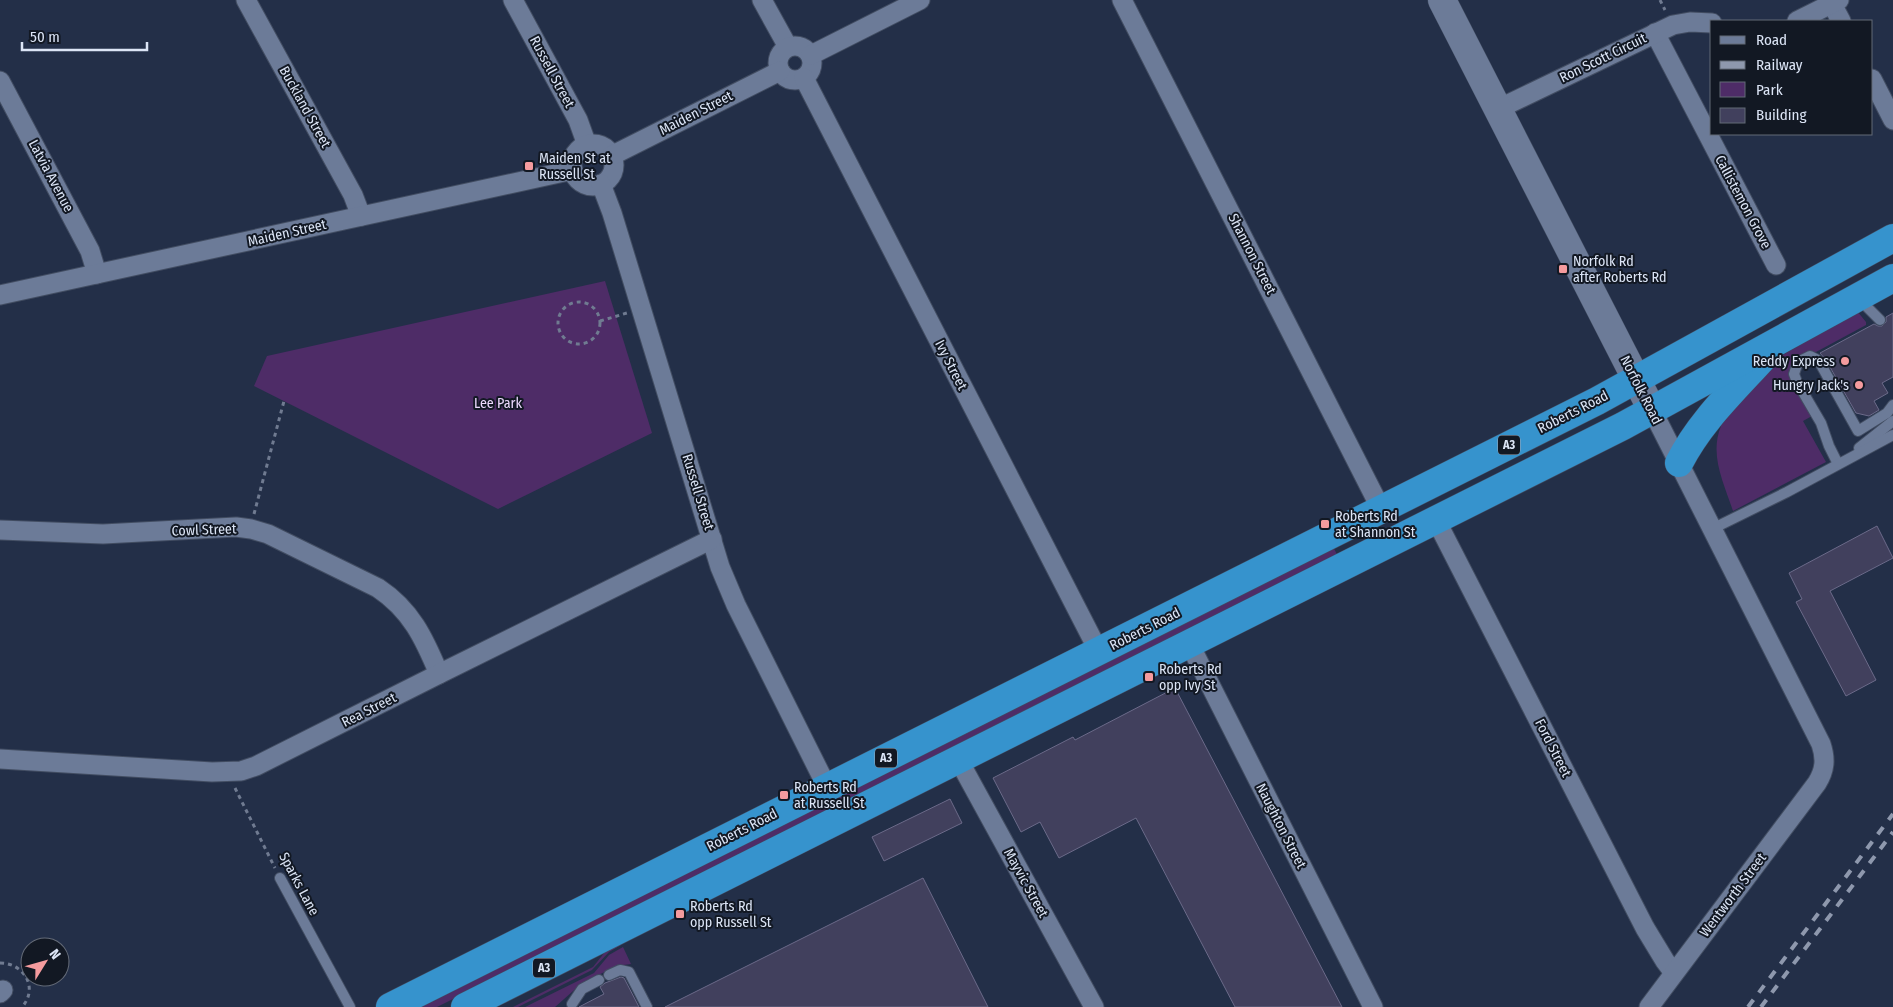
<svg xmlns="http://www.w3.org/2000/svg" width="1893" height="1007" viewBox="0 0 1893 1007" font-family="'Fira Sans Condensed',sans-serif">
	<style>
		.green { fill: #4e2c67 }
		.building { fill: #41405d; stroke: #6b6a89 }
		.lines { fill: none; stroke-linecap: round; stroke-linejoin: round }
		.lane-casing { stroke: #424d62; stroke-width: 12 }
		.street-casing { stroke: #424d62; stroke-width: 21 }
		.secondary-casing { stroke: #424d62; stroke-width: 29 }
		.highway-casing { stroke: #424d62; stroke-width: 29 }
		.path { stroke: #707b91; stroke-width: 3; stroke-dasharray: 4 4; stroke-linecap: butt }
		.lane { stroke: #6c7b98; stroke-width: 10 }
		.street { stroke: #6c7b98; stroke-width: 19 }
		.secondary { stroke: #6c7b98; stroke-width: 28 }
		.highway { stroke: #3693cd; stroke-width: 28 }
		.rail { stroke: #8e98ad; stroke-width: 4; stroke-dasharray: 9 9; stroke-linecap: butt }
		.poi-dot { fill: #f59b9e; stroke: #121823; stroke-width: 2 }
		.labels { text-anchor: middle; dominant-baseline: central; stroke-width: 4; stroke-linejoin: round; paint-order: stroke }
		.shield { fill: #121823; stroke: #9fa8b7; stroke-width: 1 }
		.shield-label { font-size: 12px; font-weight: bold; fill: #dce5f6 }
		.street-label { font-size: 14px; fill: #dce5f6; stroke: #121823 }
		.poi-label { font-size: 14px; fill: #dce5f6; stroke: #121823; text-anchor: start }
		.park-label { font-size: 14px; fill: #edd9fe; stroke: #121823 }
	</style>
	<rect width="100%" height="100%" fill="#232f48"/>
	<!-- green -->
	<g class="green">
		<polygon points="605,281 652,433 498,509 254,386 267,356"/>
		<path d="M1857,311L1866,322V325L1816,352L1804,354L1794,360L1790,372L1812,416L1803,421L1826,462L1733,511C1724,483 1709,455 1721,426L1712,421L1771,362Z"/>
		<polygon points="1333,547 1338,556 437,1007 414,1007"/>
		<polygon points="621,943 621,945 609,952 592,970 518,1007 513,1007 593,967 605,952"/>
		<polygon points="623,947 631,964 616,966 581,984 555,1007 525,1007 594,973 609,955"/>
	</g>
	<!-- building -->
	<g class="building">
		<polygon points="1893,313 1893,377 1882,383 1888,393 1874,401 1879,410 1869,416 1856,413 1826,360 1820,353 1874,324 1878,326 1882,326 1886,322 1886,317"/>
		<polygon points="1877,526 1893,558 1830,591 1876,680 1846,696 1796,602 1802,599 1789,573"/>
		<polygon points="1175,688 1342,1007 1235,1007 1136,818 1059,858 1040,822 1021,832 993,778 1073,737 1075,740"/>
		<polygon points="950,799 962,823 884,861 872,837"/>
		<polygon points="923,878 988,1007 665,1007"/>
		<polygon points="621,977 624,978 639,1007 579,1007 604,994 600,987 605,983"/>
	</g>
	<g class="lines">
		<!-- lane casing -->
		<g class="lane-casing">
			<g id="lane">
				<polyline points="1858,298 1880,320"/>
				<polyline points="1859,448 1893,421"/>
				<polyline points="1838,464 1829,446 1821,423 1797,382 1794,374 1798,362 1810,356 1816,359 1820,363 1858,431 1887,413 1893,405"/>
				<polyline points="1712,529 1787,492 1893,435"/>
				<polyline points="280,878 350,1007"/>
				<polyline points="609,975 620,970 629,972 647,1007"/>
				<polyline points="572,1004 582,989 599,980"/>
			</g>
		</g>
		<!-- street casing -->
		<g class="street-casing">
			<g id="street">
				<polyline points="246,0 353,195 361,216"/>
				<polyline points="513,0 578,120 587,145"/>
				<polyline points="762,0 788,47"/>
				<polyline points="1122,0 1381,509"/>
				<polyline points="1832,4 1841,21"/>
				<polyline points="1797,21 1839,0"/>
				<polyline points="1655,33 1776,265"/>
				<circle cx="795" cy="63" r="17"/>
				<polyline points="811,55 920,0"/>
				<polyline points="804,78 1099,652"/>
				<polyline points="1872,79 1893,120"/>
				<polyline points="0,81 90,251 97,274"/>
				<polyline points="1498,109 1673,25 1690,22 1712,23"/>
				<circle cx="593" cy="165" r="21"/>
				<polyline points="611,156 780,71"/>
				<polyline points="601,184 612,213 720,567 736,605 827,787"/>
				<polyline points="0,295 573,170"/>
				<polyline points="1436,520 1645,928 1665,961 1674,973"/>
				<path d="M0,530L103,534L236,527L251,529L268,534L378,588C411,610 424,638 439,674"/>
				<polyline points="1190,645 1373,1007"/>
				<polyline points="0,759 212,772 241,771 256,766 439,674 712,539"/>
				<polyline points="958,759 1094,1007"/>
				<polyline points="0,993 3,990"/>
				<path d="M1649,1007L1817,783C1825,770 1826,759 1821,744L1652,410"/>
			</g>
		</g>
		<!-- secondary casing -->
		<g class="secondary-casing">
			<polyline id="secondary" points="1442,0 1652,410"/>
		</g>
		<!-- highway casing -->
		<g class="highway-casing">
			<g id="highway">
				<path d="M1679,463C1699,423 1733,391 1763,358"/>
				<polyline points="390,1007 1597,401 1893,238"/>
				<polyline points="465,1007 1623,426 1893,278"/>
			</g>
		</g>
		<!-- path -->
		<g class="path">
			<polyline points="1660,0 1665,10"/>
			<circle cx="579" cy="323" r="21"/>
			<polyline points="600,321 627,313"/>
			<polyline points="254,514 284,401"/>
			<polyline points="235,788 275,868"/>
			<path d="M0,963C24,963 39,988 22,1007"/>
		</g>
		<!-- lane -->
		<use href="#lane" class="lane"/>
		<!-- street -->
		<use href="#street" class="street"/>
		<!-- secondary -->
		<use href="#secondary" class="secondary"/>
		<!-- highway -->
		<use href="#highway" class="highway"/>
		<!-- rail -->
		<g class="rail">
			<polyline points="1748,1007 1893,814"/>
			<polyline points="1761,1007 1893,832"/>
		</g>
	</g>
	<!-- markers -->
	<g class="poi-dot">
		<rect x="524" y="161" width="10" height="10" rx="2.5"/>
		<rect x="1558" y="264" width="10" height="10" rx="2.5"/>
		<circle cx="1845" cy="361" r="5"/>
		<circle cx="1859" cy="385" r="5"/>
		<rect x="1320" y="519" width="10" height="10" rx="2.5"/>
		<rect x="1144" y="672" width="10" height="10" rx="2.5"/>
		<rect x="779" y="790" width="10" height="10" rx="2.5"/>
		<rect x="675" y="909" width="10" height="10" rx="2.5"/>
	</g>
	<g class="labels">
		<!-- shield labels -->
		<g class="shield">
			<rect x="1498" y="435.5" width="22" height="19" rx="4"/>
			<rect x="875" y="748.5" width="22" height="19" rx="4"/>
			<rect x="533" y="958.5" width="22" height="19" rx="4"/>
		</g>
		<g class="shield-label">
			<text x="1509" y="445">A3</text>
			<text x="886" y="758">A3</text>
			<text x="544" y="968">A3</text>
		</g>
		<!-- street labels -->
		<g class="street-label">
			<text transform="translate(1603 58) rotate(-26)">Ron Scott Circuit</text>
			<text transform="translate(552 72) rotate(62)">Russell Street</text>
			<text transform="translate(305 107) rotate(61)">Buckland Street</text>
			<text transform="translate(696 113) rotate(-27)">Maiden Street</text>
			<text transform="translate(51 176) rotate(62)">Latvia Avenue</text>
			<text transform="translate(1743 202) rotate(62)">Callistemon Grove</text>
			<text transform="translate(287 233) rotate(-13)">Maiden Street</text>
			<text transform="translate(1252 254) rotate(63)">Shannon Street</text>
			<text transform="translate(951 365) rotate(63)">Ivy Street</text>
			<text transform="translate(1641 390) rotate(63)">Norfolk Road</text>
			<text transform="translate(1573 412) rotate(-27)">Roberts Road</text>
			<text transform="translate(698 492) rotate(73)">Russell Street</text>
			<text transform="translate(204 530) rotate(-2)">Cowl Street</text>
			<text transform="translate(1145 629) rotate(-27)">Roberts Road</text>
			<text transform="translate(369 710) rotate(-27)">Rea Street</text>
			<text transform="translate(1553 748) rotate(63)">Ford Street</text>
			<text transform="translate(1281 826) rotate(63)">Naughton Street</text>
			<text transform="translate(742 830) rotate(-27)">Roberts Road</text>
			<text transform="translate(1026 883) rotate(61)">Mayvic Street</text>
			<text transform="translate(299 884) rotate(62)">Sparks Lane</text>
			<text transform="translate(1733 895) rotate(-53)">Wentworth Street</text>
		</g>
		<!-- poi labels -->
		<g class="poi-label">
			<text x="539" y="158">Maiden St at<tspan x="539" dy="16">Russell St</tspan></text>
			<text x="1573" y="261">Norfolk Rd<tspan x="1573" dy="16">after Roberts Rd</tspan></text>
			<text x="1835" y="361" text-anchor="end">Reddy Express</text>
			<text x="1849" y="385" text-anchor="end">Hungry Jack's</text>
			<text x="1335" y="516">Roberts Rd<tspan x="1335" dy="16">at Shannon St</tspan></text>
			<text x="1159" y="669">Roberts Rd<tspan x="1159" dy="16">opp Ivy St</tspan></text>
			<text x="794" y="787">Roberts Rd<tspan x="794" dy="16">at Russell St</tspan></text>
			<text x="690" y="906">Roberts Rd<tspan x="690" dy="16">opp Russell St</tspan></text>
		</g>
		<!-- park labels -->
		<g class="park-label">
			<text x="498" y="403">Lee Park</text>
		</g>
	</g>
	<!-- legend -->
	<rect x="1710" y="20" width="162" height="115" fill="#121823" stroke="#636a77"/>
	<rect x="1720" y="36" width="25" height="8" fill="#6c7b98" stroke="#636a77"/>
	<text x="1756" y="45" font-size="15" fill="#dce5f6">Road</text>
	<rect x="1720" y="61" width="25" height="8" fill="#8e98ad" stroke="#636a77"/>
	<text x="1756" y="70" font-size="15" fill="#dce5f6">Railway</text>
	<rect x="1720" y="82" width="25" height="15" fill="#4e2c67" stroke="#636a77"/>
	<text x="1756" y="95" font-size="15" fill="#dce5f6">Park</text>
	<rect x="1720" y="108" width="25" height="15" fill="#41405d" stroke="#636a77"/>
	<text x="1756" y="120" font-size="15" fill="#dce5f6">Building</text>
	<!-- north arrow -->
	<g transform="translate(45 962) rotate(53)"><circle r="24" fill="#121823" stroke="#636a77"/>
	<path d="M0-4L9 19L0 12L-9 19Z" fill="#f59b9e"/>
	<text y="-8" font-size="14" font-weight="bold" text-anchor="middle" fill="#dce5f6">N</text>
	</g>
	<!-- scale -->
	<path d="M22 42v8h125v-8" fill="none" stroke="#dce5f6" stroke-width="2.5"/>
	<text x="30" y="42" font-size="15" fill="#dce5f6" stroke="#121823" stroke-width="4" paint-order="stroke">50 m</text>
</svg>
